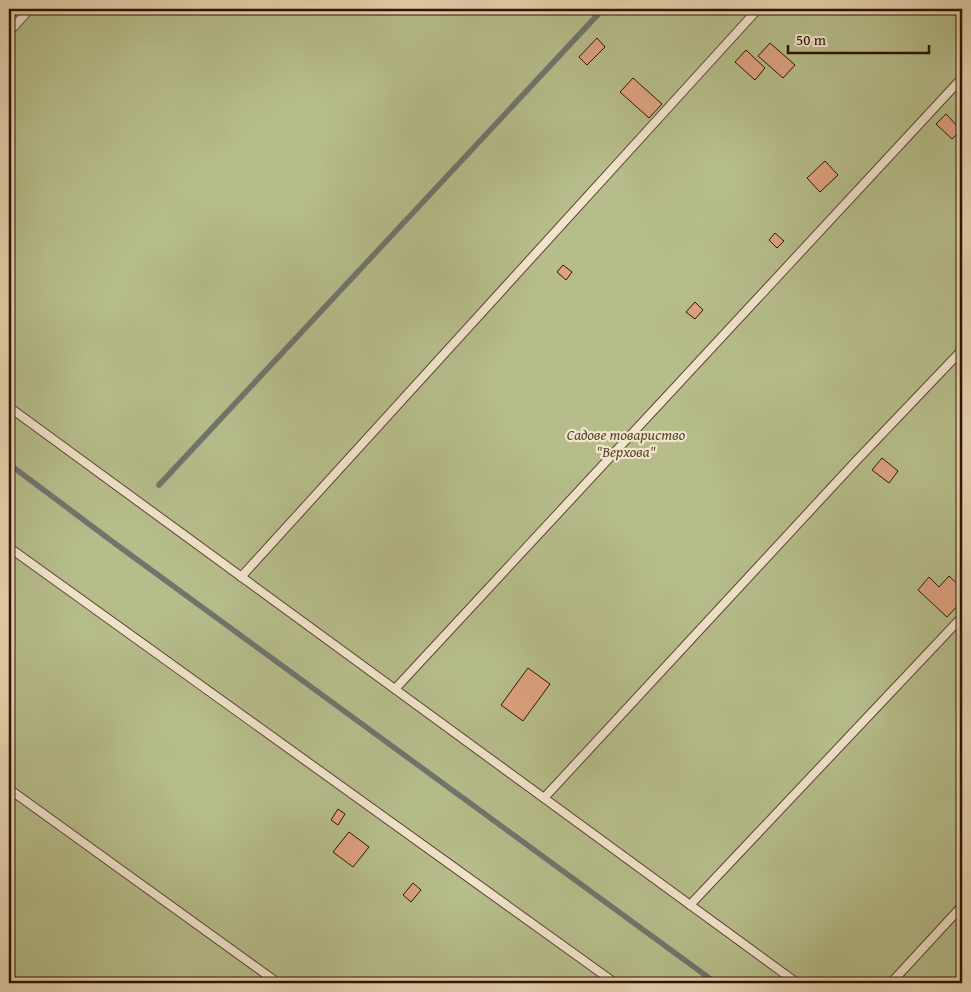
<svg xmlns="http://www.w3.org/2000/svg" width="971" height="992" viewBox="0 0 971 992" font-family="'Gentium Book Plus',serif">
	<style>
		.green { fill: #b6bd8b; stroke: #726846 }
		.lines { fill: none; stroke-linecap: round; stroke-linejoin: round }
		.stream { stroke: #70746d; stroke-width: 5.5 }
		.building { fill: #dda280; stroke: #2f1201 }
		.service-casing { stroke: #5d432d; stroke-width: 10 }
		.service { stroke: #f0e4cc; stroke-width: 8 }
		.labels { text-anchor: middle; dominant-baseline: central; stroke-width: 4.5; stroke-linejoin: round; paint-order: stroke }
		.park-label { font-size: 15px; font-style: italic; fill: #58452a; stroke: #f0e4cc }
	</style>
	<rect width="100%" height="100%" fill="#e8d5b1"/>
	<filter id="stains"><feTurbulence type="fractalNoise" baseFrequency=".004" numOctaves="4"/><feColorMatrix values="0 0 0 0 .2 0 0 0 0 .09 0 0 0 0 .02 0 0 0 .5 -.17"/></filter>
	<radialGradient id="worn" r=".72"><stop offset=".6" stop-color="#630" stop-opacity="0"/><stop offset="1" stop-color="#630" stop-opacity=".3"/></radialGradient>
	<!-- green -->
	<rect class="green" x="9" y="9" width="953" height="974"/>
	<g class="lines">
		<!-- stream -->
		<g class="stream">
			<polyline points="9,464 113,542 716,983"/>
			<polyline points="159,485 603,9"/>
		</g>
	</g>
	<!-- building -->
	<g class="building">
		<polygon points="845,9 858,9 853,15"/>
		<polygon points="597,38 605,47 587,65 579,57"/>
		<polygon points="770,43 795,65 783,78 758,56"/>
		<polygon points="746,50 765,68 755,80 735,62"/>
		<polygon points="633,78 662,104 649,118 620,92"/>
		<polygon points="946,114 961,130 952,139 936,124"/>
		<polygon points="825,161 838,175 820,192 807,178"/>
		<polygon points="775,233 784,241 777,248 769,240"/>
		<polygon points="563,265 572,272 566,280 557,272"/>
		<polygon points="695,302 703,310 695,319 686,312"/>
		<polygon points="882,458 898,471 889,483 872,470"/>
		<polygon points="949,576 962,588 962,601 947,617 918,590 929,577 939,587"/>
		<polygon points="528,668 550,684 523,721 501,705"/>
		<polygon points="338,809 345,814 338,825 331,820"/>
		<polygon points="349,832 369,847 353,867 333,852"/>
		<polygon points="413,883 421,890 411,902 403,895"/>
		<polygon points="234,978 242,983 230,983"/>
	</g>
	<g class="lines">
		<!-- service casing -->
		<g class="service-casing">
			<g id="service">
				<polyline points="9,32 30,9"/>
				<polyline points="9,407 797,983"/>
				<polyline points="9,557 14,551 615,983"/>
				<polyline points="241,577 758,9"/>
				<polyline points="395,689 962,78"/>
				<polyline points="9,789 278,983"/>
				<polyline points="544,798 857,460 962,350"/>
				<polyline points="690,905 962,617"/>
				<polyline points="891,983 962,906"/>
			</g>
		</g>
		<!-- service -->
		<use href="#service" class="service"/>
	</g>
	<g class="labels">
		<!-- park labels -->
		<g class="park-label">
			<text x="626" y="434">Садове товариство<tspan x="626" dy="17">"Верхова"</tspan></text>
		</g>
	</g>
	<!-- margin -->
	<rect width="971" height="992" fill="none" stroke="#e8d5b1" stroke-width="30"/>
	<rect x="10" y="10" width="951" height="972" fill="none" stroke="#2f1201" stroke-width="2.5"/>
	<rect x="15" y="15" width="941" height="962" fill="none" stroke="#2f1201"/>
	<!-- scale -->
	<path d="M788 45v8h141v-8" fill="none" stroke="#2f1201" stroke-width="2.5"/>
	<text x="796" y="45" font-size="15" fill="#2f1201" stroke="#f0e4cc" stroke-width="4" paint-order="stroke">50 m</text>
	<rect width="100%" height="100%" filter="url(#stains)"/>
	<rect width="100%" height="100%" fill="url(#worn)"/>
</svg>
